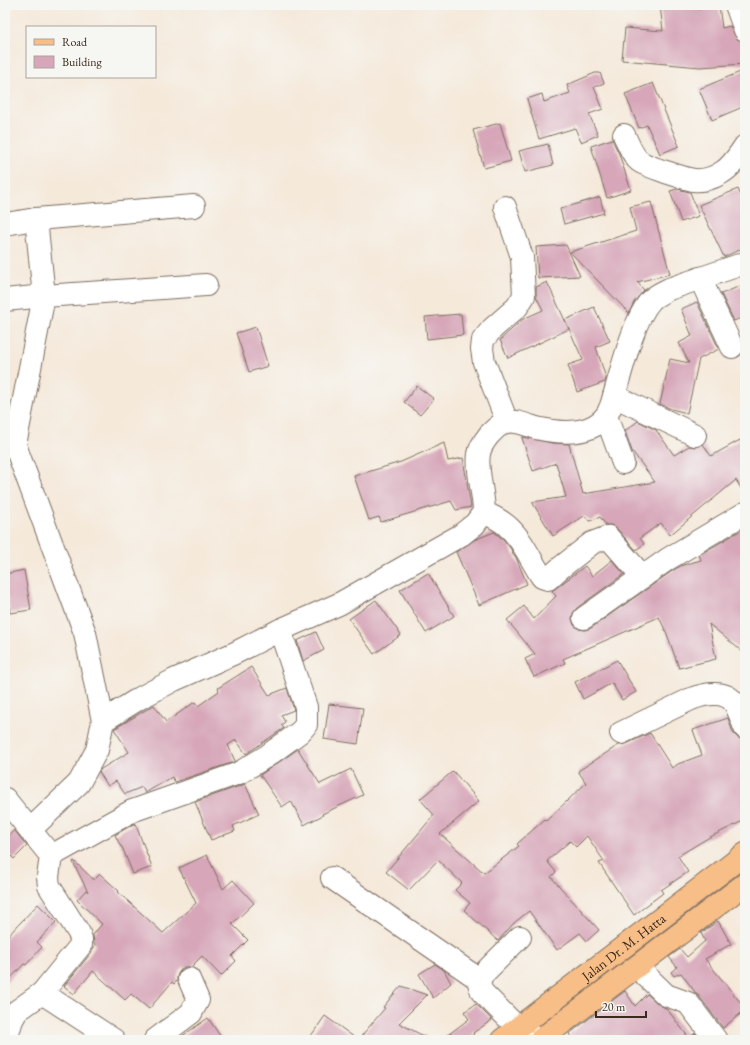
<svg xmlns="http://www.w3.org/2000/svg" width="750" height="1045" viewBox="0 0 750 1045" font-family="'EB Garamond',serif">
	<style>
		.building { fill: #d7a7b9 }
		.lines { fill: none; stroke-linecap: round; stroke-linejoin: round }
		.minor-casing { stroke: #7c6d60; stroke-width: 24 }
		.major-casing { stroke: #7c6d60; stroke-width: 24 }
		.minor { stroke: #fff; stroke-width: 22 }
		.major { stroke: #f7be87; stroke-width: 22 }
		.labels { text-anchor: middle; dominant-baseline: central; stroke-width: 3.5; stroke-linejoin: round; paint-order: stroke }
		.street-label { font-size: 14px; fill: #3b2a1e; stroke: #f6f6f2 }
	</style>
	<rect width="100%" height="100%" fill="#f6f6f2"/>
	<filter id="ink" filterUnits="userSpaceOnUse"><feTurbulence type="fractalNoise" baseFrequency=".025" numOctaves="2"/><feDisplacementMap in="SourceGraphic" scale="8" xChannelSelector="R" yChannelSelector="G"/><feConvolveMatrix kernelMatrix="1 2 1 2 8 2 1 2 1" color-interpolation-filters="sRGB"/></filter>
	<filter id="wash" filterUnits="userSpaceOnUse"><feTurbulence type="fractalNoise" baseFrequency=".012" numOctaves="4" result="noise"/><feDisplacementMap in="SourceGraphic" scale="16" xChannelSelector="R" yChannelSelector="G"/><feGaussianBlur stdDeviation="0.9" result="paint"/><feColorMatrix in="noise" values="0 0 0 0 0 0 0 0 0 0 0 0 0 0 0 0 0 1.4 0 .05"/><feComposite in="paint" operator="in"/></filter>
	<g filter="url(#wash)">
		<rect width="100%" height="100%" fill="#f5e9da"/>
		<g id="blocks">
			<!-- building -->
			<g class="building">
				<polygon points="660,5 697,5 698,9 719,6 722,28 730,26 737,39 744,42 745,64 700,67 622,60 625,28 663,31"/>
				<polygon points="745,70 745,106 712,120 699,89"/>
				<polygon points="595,73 600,73 604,83 594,87 603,109 589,114 598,135 581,142 575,128 539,139 527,99 542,94 544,102 570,93 567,85"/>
				<polygon points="653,83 679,146 660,154 647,125 639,128 625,94"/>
				<polygon points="500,123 511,161 484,168 473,130"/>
				<polygon points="612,139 619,154 631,190 607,198 591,146"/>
				<polygon points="548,144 553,165 525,172 519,151"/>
				<polygon points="677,189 690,192 699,216 681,222 670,191"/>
				<polygon points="738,189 745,204 745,247 724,257 699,205"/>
				<polygon points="600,197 604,213 564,224 560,209"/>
				<polygon points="651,202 670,274 637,282 644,290 634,302 629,313 570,252 636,231 630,207"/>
				<polygon points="566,245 580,276 538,278 536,247"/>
				<polygon points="547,282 569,329 508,358 500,340 523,319 543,310 536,296 536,287"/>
				<polygon points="745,284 745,316 734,321 721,294"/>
				<polygon points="697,302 719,349 699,359 687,413 671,409 660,404 670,359 689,363 679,343 692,336 681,309"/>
				<polygon points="594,307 610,341 596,347 606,378 605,382 577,392 568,365 583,360 565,320"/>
				<polygon points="461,314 463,335 427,339 425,317"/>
				<polygon points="256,327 268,366 249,372 236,333"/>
				<polygon points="417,386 434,399 420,415 404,402"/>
				<polygon points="638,421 656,430 674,455 689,446 696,447 703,444 711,456 740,440 745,450 745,495 736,480 670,535 661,523 640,538 644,544 636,550 617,529 611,525 606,525 600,517 590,521 584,516 553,536 532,502 566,497 556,463 533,471 522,438 524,437 552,443 569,444 583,494 655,482 632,451 625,431"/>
				<polygon points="444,443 448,461 463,458 471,507 456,510 451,501 381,522 379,517 369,520 354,476 401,462"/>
				<polygon points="745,528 745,654 709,624 716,659 679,668 667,634 659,617 563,659 565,663 534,677 525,659 535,654 507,620 524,606 534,619 556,596 552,591 585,566 592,576 612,560 624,574 577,608 573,613 572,619 574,625 579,629 585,630 591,628 675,569 683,565 701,560 699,555"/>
				<polygon points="494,532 503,539 511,549 514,556 515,555 527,584 479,605 456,552 474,540"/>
				<polygon points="24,570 31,610 10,613 5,582 5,574"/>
				<polygon points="428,573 454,616 426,633 400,590"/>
				<polygon points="376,600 401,635 374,654 349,619"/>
				<polygon points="316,632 324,650 303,661 297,641"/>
				<polygon points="617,660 636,692 622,700 612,683 583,699 575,682"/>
				<polygon points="251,667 269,695 287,688 294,710 281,715 285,722 281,725 284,728 246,754 236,740 228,745 235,761 234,762 175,782 172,777 145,793 142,787 125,794 116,781 108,786 99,772 101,769 129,752 114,729 154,705 166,722 195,702 198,706 219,691 218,688"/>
				<polygon points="329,704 363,708 358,744 324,739"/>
				<polygon points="728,718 733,733 737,737 741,739 745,752 745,820 708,838 678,856 688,872 661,890 663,893 634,915 599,863 604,861 587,836 576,847 570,841 547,861 556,872 551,877 599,930 587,941 580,933 557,950 529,911 514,923 498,941 464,910 470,903 455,890 462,883 438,860 409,890 386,872 434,815 420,799 453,771 479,801 440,834 484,873 519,846 517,844 545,819 546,821 586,783 578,771 614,748 619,745 626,744 650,733 672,768 678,764 702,755 693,730"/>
				<polygon points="298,749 320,784 351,769 363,795 322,814 323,815 304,825 291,801 282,807 260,775"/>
				<polygon points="245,784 259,814 233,826 235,831 211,840 195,802"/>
				<polygon points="135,823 152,867 133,874 122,847 121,847 115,835"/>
				<polygon points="14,830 27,846 14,859 5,850 5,840"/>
				<polygon points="207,855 223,889 233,880 254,903 232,924 248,940 232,956 236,961 221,976 202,956 191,967 184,967 179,971 177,977 177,981 174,984 172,982 149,1009 131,994 125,1000 93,971 74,994 64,986 91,953 95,945 94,943 93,935 102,924 77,900 86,890 88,892 73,862 74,861 94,880 100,874 119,891 118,892 163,933 196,903 179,868"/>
				<polygon points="38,904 56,922 37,942 42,947 26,965 24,964 5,984 5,939"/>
				<polygon points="718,921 731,944 705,959 745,1008 745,1010 723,1028 698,995 695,993 695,992 681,973 674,976 671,972 677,967 669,957 680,949 687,957 705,941 701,933"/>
				<polygon points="435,964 444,970 451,983 433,998 419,974"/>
				<polygon points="401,986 427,995 399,1023 431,1040 308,1040 325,1016 358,1040 385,1008 383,1007"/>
				<polygon points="625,991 635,1006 647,994 658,1004 667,1009 689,1038 695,1033 700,1040 573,1040 569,1034"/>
				<polygon points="476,1004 492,1020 473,1033 474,1034 466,1040 441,1040 469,1019 464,1012"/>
				<polygon points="208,1018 223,1040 176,1040 178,1039"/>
			</g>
		</g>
	</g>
	<g filter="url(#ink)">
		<use href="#blocks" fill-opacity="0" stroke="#7c6d60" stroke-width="1"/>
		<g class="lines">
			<!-- minor casing -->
			<g class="minor-casing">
				<g id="minor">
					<polyline points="736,5 745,30"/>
					<path d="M624,135C628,143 632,155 639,161C645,166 686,179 694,180C703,181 714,178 721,173C732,167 738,156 745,146"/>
					<polyline points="505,207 522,257 524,296 517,307 492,329 483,340 482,349 484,362 507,422"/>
					<polyline points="5,224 36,219"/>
					<polyline points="700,278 732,347"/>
					<polyline points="5,300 44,296 206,285"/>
					<polyline points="614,396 695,435"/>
					<polyline points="606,416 623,463"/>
					<path d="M484,512C491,516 499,519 506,525C522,538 530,559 542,577L548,579L559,569L592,543L608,537L643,577"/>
					<polyline points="584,618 668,559 745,513"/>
					<polyline points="103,721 85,633 15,445 44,296 36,219 194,206"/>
					<path d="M621,733L691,699C704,694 726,689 735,704C739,711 742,720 745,728"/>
					<polyline points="5,799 51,856 132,811 239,773 267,756 300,732 306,725 306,707 280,630"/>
					<path d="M30,830L79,783L97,750L103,721L140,698L174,680L235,653L280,630L339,604L461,535L475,524L484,512C484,494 476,470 479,454C480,447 485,440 489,435C494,430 499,424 506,422C515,420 527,425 536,428C558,433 589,436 605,417C608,414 609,410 611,406C620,378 632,321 651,300C656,295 663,292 669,289L745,263"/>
					<polyline points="332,878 480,980"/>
					<polyline points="520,937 481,976 479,983 482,992 518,1028 538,1040"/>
					<polyline points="637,967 666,995 688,1003 716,1040"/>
					<polyline points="42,993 114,1040"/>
					<polyline points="7,1036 12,1020 17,1011 42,993 81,945 81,939 79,933 49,886 48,877 51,856"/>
					<polyline points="155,1040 191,1013 198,1000 189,979"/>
				</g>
			</g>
			<!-- major casing -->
			<g class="major-casing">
				<g id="major">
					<path id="s1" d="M502,1040L745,854"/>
					<polyline points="540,1040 745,884"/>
				</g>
			</g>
			<!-- minor -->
			<use href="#minor" class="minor"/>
			<!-- major -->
			<use href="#major" class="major"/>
		</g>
	</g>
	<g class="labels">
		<!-- street labels -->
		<g class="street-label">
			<text stroke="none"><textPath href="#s1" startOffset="153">Jalan Dr. M. Hatta</textPath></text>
		</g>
	</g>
	<!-- margin -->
	<rect width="750" height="1045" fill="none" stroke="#f6f6f2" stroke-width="20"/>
	<!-- legend -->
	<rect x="26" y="26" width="130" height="52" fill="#f6f6f2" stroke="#aba49d"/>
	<rect x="34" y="39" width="20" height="6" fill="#f7be87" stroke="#aba49d"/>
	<text x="62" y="46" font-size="12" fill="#3b2a1e">Road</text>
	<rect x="34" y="56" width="20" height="12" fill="#d7a7b9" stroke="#aba49d"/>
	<text x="62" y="66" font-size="12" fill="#3b2a1e">Building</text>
	<!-- scale -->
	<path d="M596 1011v6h50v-6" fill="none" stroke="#3b2a1e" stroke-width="2"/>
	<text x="602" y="1011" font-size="12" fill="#3b2a1e" stroke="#f6f6f2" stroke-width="3" paint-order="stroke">20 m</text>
</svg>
